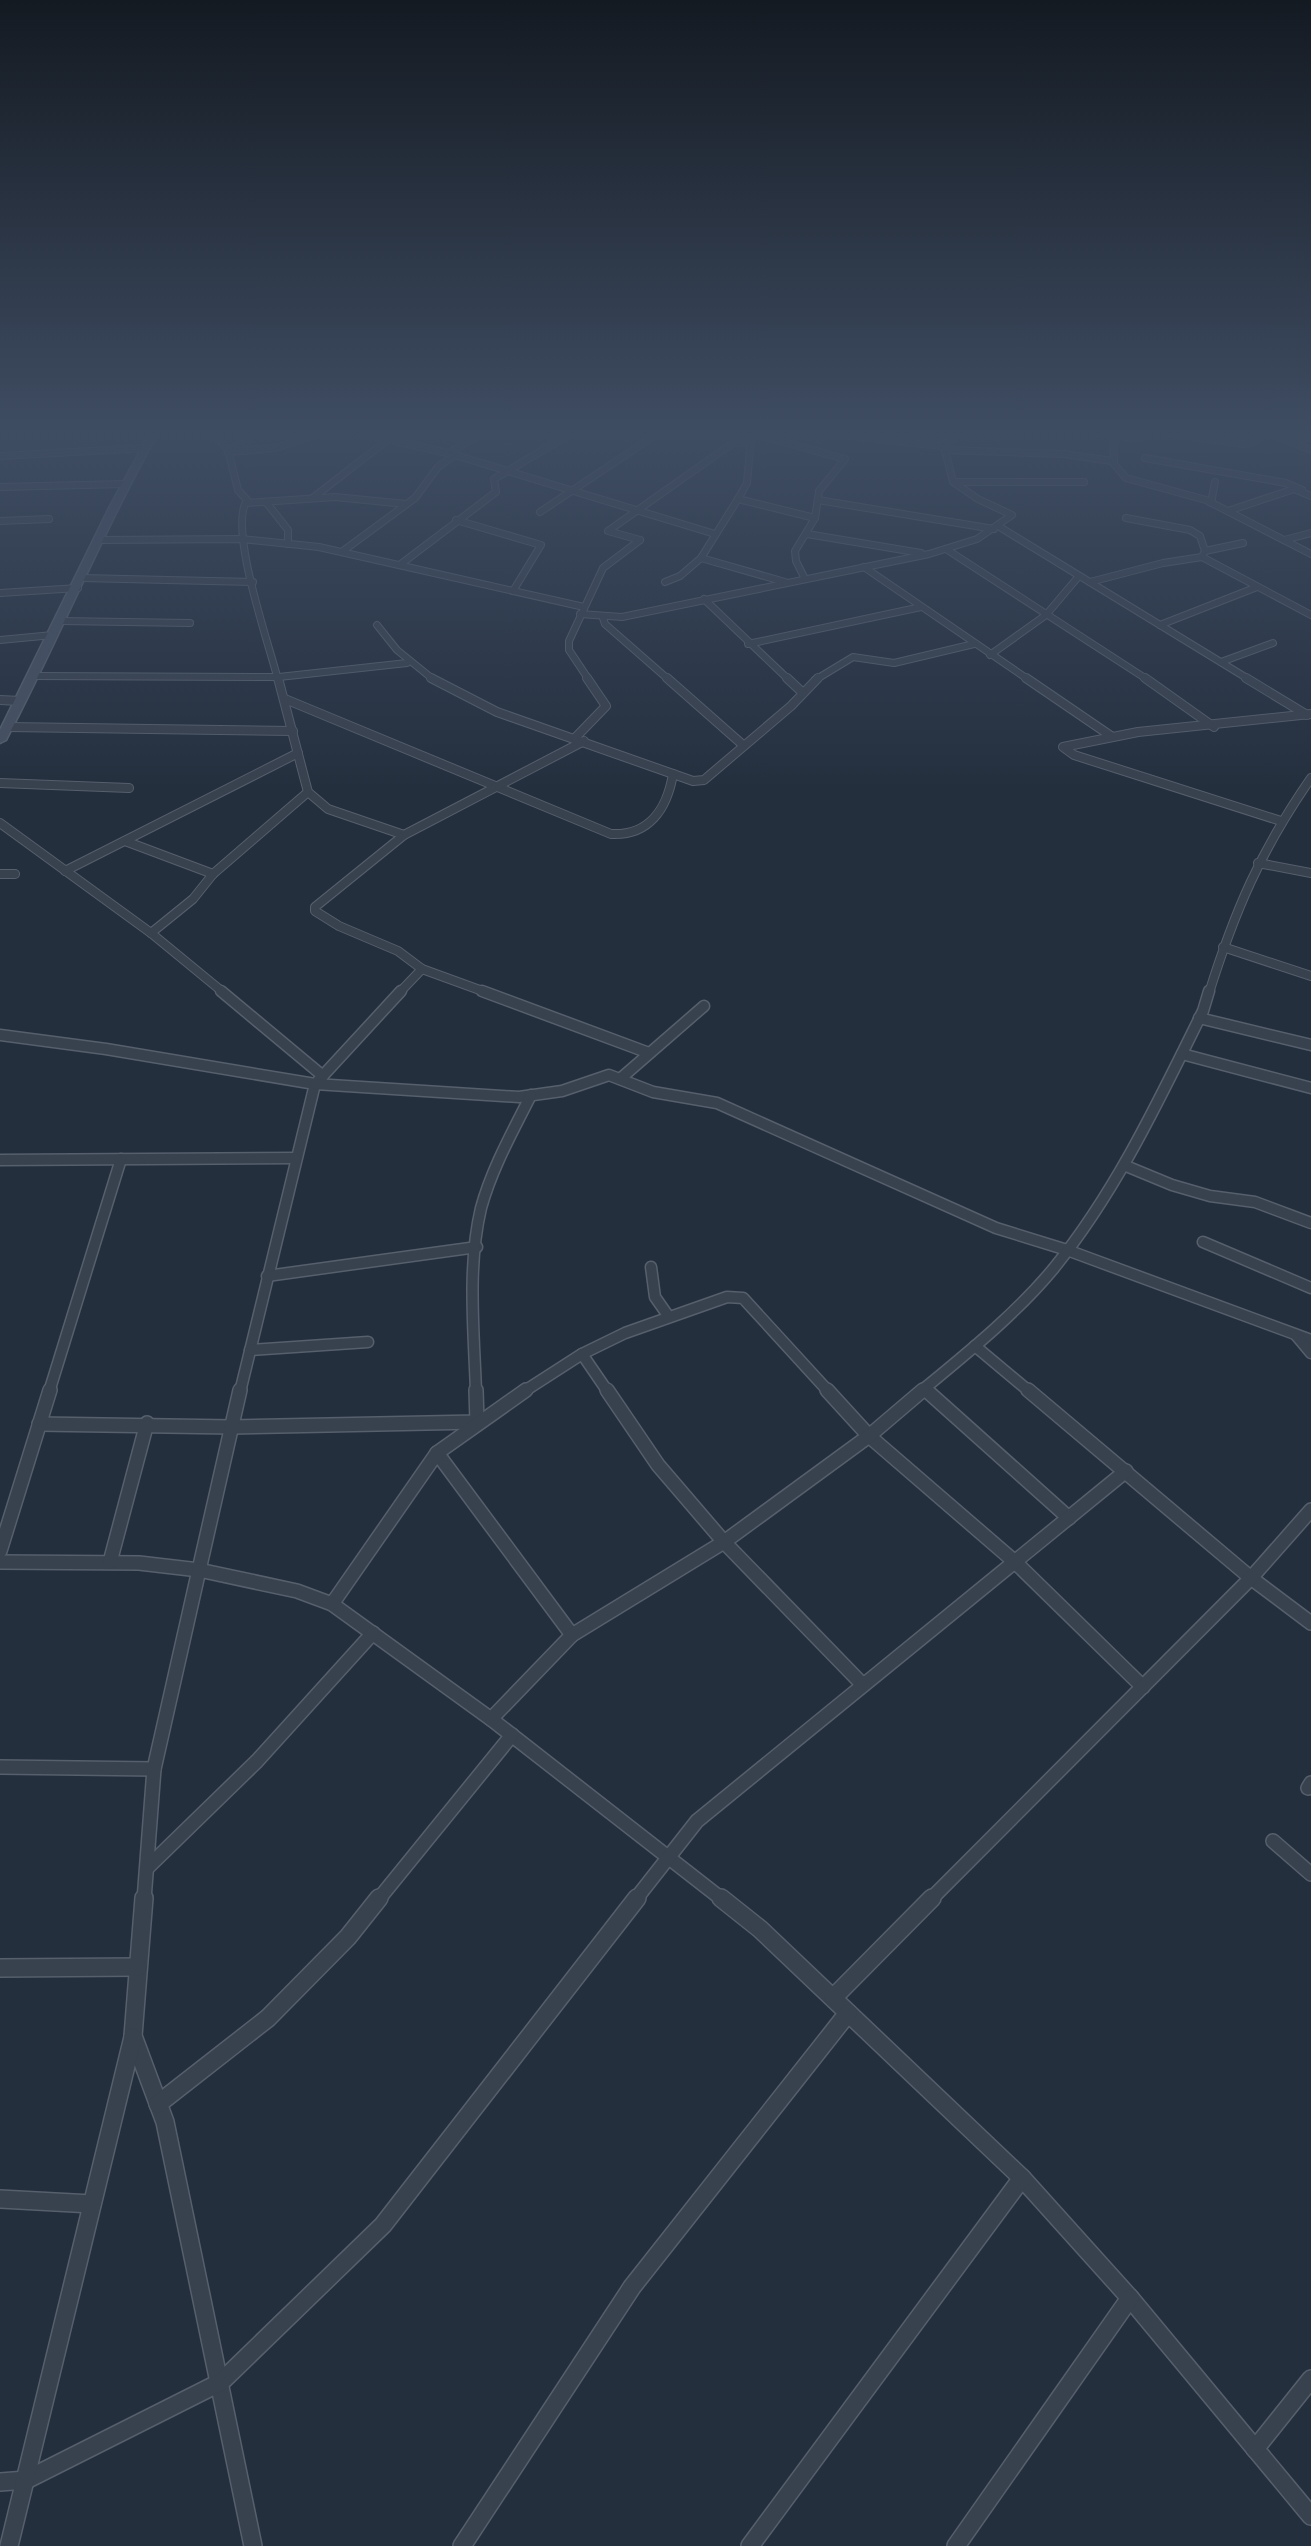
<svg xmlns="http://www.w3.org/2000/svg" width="1311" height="2546" viewBox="0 0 1311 2546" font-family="Roboto,sans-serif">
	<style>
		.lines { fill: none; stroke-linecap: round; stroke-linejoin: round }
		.street-far4-casing { stroke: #565f6c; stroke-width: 8 }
		.street-far3-casing { stroke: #565f6c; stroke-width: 10 }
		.street-far2-casing { stroke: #565f6c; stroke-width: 13 }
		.street-far1-casing { stroke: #565f6c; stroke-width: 16 }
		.street-casing { stroke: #565f6c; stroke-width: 20 }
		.secondary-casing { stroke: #565f6c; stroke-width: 3 }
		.street-far4 { stroke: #38414e; stroke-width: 6 }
		.street-far3 { stroke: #38414e; stroke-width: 8 }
		.street-far2 { stroke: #38414e; stroke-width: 10 }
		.street-far1 { stroke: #38414e; stroke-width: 13 }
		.street { stroke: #38414e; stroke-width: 17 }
		.secondary { fill: #465061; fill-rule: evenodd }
	</style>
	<rect width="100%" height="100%" fill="#242f3e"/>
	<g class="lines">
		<!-- street-far4 casing -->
		<g class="street-far4-casing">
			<g id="street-far4">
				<path d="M214,433L228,450L238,490L247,500C228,528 269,644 278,680"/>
				<polyline points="360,433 452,454"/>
				<polyline points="438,433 468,441"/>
				<polyline points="540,433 561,439"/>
				<polyline points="751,433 845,459 819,491 815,518 795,551 796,561 805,579"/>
				<polyline points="1098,433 1136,438 1147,433"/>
				<polyline points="1113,433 1114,464 1126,478 1206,500 1311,554"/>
				<polyline points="1169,433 1243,444 1253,442 1264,433"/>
				<polyline points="1270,433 1311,450"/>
				<polyline points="1293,441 1311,436"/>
				<polyline points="941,446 960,433"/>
				<polyline points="228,450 247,442 250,433"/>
				<polyline points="945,450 1064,454 1112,461"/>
				<polyline points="228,452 275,448 320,433"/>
				<polyline points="454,455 451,452 481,433"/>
				<polyline points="0,456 146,448"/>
				<polyline points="1145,458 1286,483 1302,490"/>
				<polyline points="954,482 1084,482"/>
				<polyline points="0,487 126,484"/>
				<polyline points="314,497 386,441"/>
				<polyline points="738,499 815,518"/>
				<polyline points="818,500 994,529"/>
				<polyline points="266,502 288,530 288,544"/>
				<polyline points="246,503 335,497 406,504"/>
				<polyline points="1211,503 1215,482"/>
				<polyline points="1228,511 1294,489 1311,496"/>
				<polyline points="540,512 651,438"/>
				<polyline points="1126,518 1190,530 1200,536 1205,551"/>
				<polyline points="456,520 541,545 513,591"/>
				<polyline points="0,521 49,519"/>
				<polyline points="998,526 1250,680"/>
				<polyline points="807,534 921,553"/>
				<polyline points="99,540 241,539 319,547 584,607"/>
				<polyline points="640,540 608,531 733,443 749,442"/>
				<polyline points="1284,540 1311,533"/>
				<polyline points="1243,543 1205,551 1202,557 1311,615"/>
				<polyline points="946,549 1148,680"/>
				<polyline points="343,551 415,498 438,467 455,455 715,534"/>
				<polyline points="701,558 785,582"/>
				<polyline points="401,564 496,492 494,479 572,433"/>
				<polyline points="864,567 1029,680"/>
				<polyline points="82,578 253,582"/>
				<polyline points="665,582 680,576 701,558 738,499 747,483 751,437"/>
				<polyline points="1090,582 1163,563 1202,557"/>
				<polyline points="0,593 78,588"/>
				<polyline points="704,599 789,680"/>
				<polyline points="580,614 622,617 929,554 977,539 1012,515 978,499 953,482 945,450 941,446 827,433"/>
				<polyline points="603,618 605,624 669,680"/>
				<polyline points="60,621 190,623"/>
				<polyline points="377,625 397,650 434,680"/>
				<polyline points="1160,625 1257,587"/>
				<polyline points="0,640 53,635"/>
				<polyline points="748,644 921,607"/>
				<polyline points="990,655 1046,615 1079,576"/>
				<polyline points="1221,662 1273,643"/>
				<polyline points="33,676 279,677 407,663"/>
				<polyline points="589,680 569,650 569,641 603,568 640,540"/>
				<polyline points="815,680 853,657 894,663 974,644"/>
			</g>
		</g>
		<!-- street-far3 casing -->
		<g class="street-far3-casing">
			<g id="street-far3">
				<polyline points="278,678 308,792 328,809 404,835"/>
				<polyline points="431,678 497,712 693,781 704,780 791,706 818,678"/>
				<polyline points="667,678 743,745"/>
				<polyline points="787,678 803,693"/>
				<polyline points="1026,678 1111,736"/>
				<polyline points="1145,678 1214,727"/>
				<polyline points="1246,678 1307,715"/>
				<path d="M285,699L611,834C649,836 667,809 673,774"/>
				<polyline points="0,700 20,701"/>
				<polyline points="8,727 293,731"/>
				<polyline points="575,738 606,706 587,678"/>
				<polyline points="0,783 129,788"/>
				<polyline points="1281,821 1074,755 1063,747 1138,732 1311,714"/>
				<polyline points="0,823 151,933 224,993"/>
				<polyline points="125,841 213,874"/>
				<polyline points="1258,863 1311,873"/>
				<polyline points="65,871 298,753"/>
				<polyline points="0,874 15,874"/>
				<polyline points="151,933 193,899 213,874 308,792"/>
				<polyline points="1223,947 1311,976"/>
				<polyline points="399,993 422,969"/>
				<polyline points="488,993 422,969 398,951 339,926 315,911 315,907 404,835 584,741"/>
				<path d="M1209,993C1235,910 1261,850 1311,778"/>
			</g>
		</g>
		<!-- street-far2 casing -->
		<g class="street-far2-casing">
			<g id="street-far2">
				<polyline points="221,991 323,1076"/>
				<polyline points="482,991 649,1053"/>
				<polyline points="1199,1018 1311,1045"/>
				<polyline points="0,1035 106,1049 315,1084 240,1392"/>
				<polyline points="1182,1054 1311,1088"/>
				<polyline points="620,1079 704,1006"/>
				<polyline points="318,1081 401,991"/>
				<polyline points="315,1084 519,1097 562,1091 609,1075 653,1092 717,1103 996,1228 1067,1250 1311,1340"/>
				<polyline points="0,1160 296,1158"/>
				<polyline points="1126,1166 1172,1185 1210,1196 1255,1202 1311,1223"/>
				<polyline points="1203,1242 1311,1288"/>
				<polyline points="651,1267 655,1297 669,1317"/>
				<polyline points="267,1276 477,1247"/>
				<polyline points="1296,1335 1311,1353"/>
				<polyline points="975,1346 1030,1392"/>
				<polyline points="250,1350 368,1342"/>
				<polyline points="582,1354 625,1333 727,1297 743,1298 829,1392"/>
				<polyline points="924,1389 928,1392"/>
				<polyline points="49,1392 121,1159"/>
				<path d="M476,1392C474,1332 467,1267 481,1208C492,1168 513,1131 531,1095"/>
				<polyline points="523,1392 582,1354 608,1392"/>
				<path d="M920,1392C966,1354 1016,1314 1054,1268C1117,1190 1159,1100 1203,1011L1209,991"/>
			</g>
		</g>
		<!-- street-far1 casing -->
		<g class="street-far1-casing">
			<g id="street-far1">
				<polyline points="607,1390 658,1465 724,1542 863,1685"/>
				<polyline points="827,1390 869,1436 1015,1562 1143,1687"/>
				<polyline points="926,1390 1069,1518"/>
				<polyline points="1028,1390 1251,1578 1311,1623"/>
				<polyline points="39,1424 232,1427 477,1422 476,1390"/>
				<polyline points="437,1453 572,1635"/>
				<polyline points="0,1551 50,1390"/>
				<polyline points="0,1562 139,1563 199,1570 240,1390"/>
				<polyline points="110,1562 147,1423"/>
				<polyline points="332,1604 437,1453 526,1390"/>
				<polyline points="491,1719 723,1900"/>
				<polyline points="0,1767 154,1769 199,1570 297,1591 332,1604 491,1719 572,1635 724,1542 869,1436 923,1390"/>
				<polyline points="1308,1788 1311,1783"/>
				<polyline points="1273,1841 1311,1874"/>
				<polyline points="148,1867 257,1761 373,1633"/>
				<polyline points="144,1900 154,1769"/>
				<polyline points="378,1900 512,1735"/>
				<polyline points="635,1900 697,1821 1126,1471"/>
				<polyline points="930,1900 1251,1578 1311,1510"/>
			</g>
		</g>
		<!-- street casing -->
		<g class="street-casing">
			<g id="street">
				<polyline points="144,1898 133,2036 165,2122 253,2546"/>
				<polyline points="721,1898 760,1929 1022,2178 1130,2298 1311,2516"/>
				<polyline points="0,1968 138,1967"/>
				<polyline points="833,1998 932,1898"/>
				<polyline points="158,2104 268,2018 348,1937 379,1898"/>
				<polyline points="0,2199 92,2204"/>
				<polyline points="1255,2449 1311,2379"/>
				<polyline points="0,2482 26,2480 221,2382 383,2225 637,1898"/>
				<polyline points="9,2546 133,2037"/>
				<polyline points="462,2546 632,2287 848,2013"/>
				<polyline points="750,2546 1022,2178"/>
				<polyline points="956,2546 1130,2298"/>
			</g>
		</g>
		<!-- secondary casing -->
		<g class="secondary-casing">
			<path id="secondary" d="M150,433H158C102,533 59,639 6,740L0,743V730L109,508Z"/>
		</g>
		<!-- street-far4 -->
		<use href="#street-far4" class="street-far4"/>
		<!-- street-far3 -->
		<use href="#street-far3" class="street-far3"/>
		<!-- street-far2 -->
		<use href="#street-far2" class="street-far2"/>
		<!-- street-far1 -->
		<use href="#street-far1" class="street-far1"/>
		<!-- street -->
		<use href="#street" class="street"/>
		<!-- secondary -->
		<use href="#secondary" class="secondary"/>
	</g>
	<!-- sky -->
	<linearGradient id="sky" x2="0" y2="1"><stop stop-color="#141a22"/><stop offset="0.55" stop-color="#3f4d63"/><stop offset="1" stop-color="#3f4d63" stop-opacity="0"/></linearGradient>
	<rect width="1311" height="789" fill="url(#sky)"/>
</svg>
